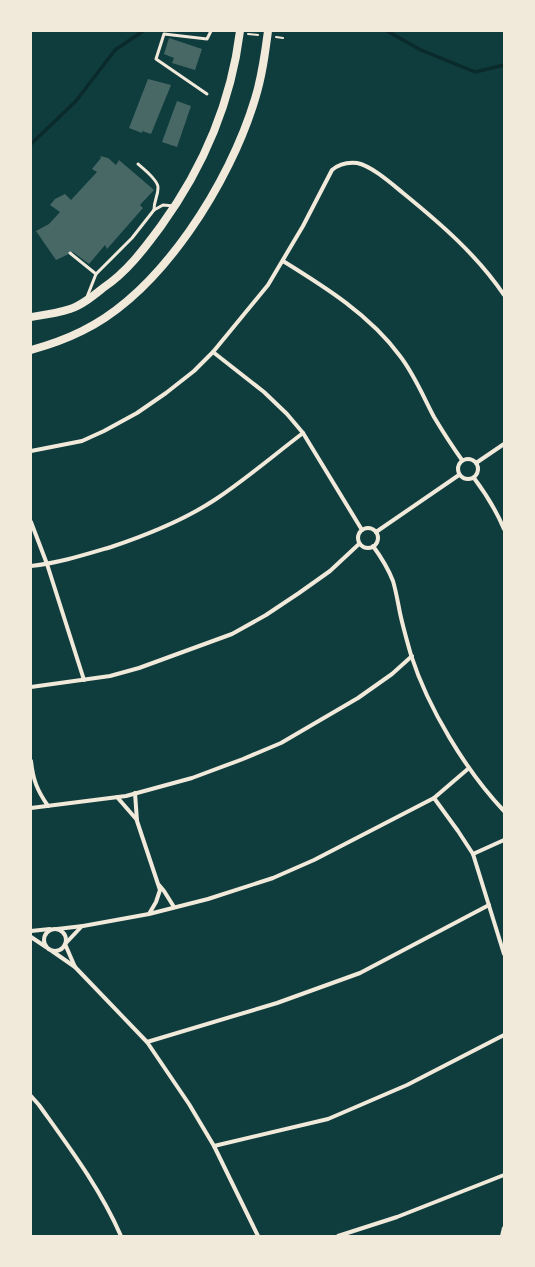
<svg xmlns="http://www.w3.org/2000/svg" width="535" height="1267" viewBox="0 0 535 1267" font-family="Manrope,sans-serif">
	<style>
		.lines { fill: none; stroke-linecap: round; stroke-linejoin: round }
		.stream { stroke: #0a2a2b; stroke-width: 3.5 }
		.building { fill: #486865 }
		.path { stroke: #f1e9da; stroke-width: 2 }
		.service { stroke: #f1e9da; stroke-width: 3 }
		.minor { stroke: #f1e9da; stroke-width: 4 }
		.secondary { stroke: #f1e9da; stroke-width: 8 }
	</style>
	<rect width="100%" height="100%" fill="#0f3d3e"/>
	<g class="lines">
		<!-- stream -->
		<g class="stream">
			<polyline points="387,31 421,50 475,72 504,65"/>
			<polyline points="31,144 76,101 115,50 143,31"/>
		</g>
	</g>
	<!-- building -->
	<g class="building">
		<polygon points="169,38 202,49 195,70 172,63 174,58 164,54"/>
		<polygon points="148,79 171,85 151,134 142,131 142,133 129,128"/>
		<polygon points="177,101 191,106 177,147 162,142"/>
		<polygon points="100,156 108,158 116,165 119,160 154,190 140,205 143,208 107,249 105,245 89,264 73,252 56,260 36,231 49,224 60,212 50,205 55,199 65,194 71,200 97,172 92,169 101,158"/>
	</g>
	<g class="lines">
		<!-- path -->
		<g class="path">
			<polyline points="248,34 258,35"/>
			<polyline points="276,37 283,38"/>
		</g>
		<!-- service -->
		<g class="service">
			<polyline points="207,94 156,59 164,34 207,39 211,31"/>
			<path d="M138,164C144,169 159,181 158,188C158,196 154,200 154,210"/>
			<polyline points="70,253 96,274"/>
			<polyline points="87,297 96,274 132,238 154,210 163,205 174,206"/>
		</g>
		<!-- minor -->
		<g class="minor">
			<path d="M283,261C325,287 370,315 400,356C414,374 423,396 434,417C443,432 452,446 462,460"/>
			<polyline points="213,352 264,392 287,414 303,433 362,530"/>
			<path d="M31,451L82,441L104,431L137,413L166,393L194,371L213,352L268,285L303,226L332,170C339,164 348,162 357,163C372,166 392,184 403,193C441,224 477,255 504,295"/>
			<circle cx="468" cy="469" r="10"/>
			<polyline points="476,463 504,444"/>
			<path d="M474,478C486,494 496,510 504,529"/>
			<polyline points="31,522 47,564 84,680"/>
			<circle cx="368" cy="538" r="10"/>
			<polyline points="376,532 459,475"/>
			<path d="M373,546C381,557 388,568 393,581C396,591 398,603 400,613C403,627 407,641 411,655C428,708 466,771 504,811"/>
			<path d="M31,566C59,563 84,555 111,547C147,535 183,521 216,499C246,479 274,455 303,433"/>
			<polyline points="31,687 110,676 139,668 232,634 266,615 299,593 330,571 359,544"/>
			<path d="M31,761C33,780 37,790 48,806"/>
			<polyline points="135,793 137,821 160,890 156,902 149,914"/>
			<polyline points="117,797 137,820"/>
			<polyline points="434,798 458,831 473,854 504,954"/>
			<polyline points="31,808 126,796 192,778 243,759 281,743 358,698 392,674 412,656"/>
			<polyline points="473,854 504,840"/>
			<polyline points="159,885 164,891 174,907"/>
			<circle cx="55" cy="940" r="11"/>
			<polyline points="57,929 83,926 149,914 208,899 273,878 314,860 434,798 469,768"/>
			<polyline points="31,931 50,929"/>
			<polyline points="31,937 46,947"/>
			<polyline points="66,943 82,926"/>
			<polyline points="65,944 75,967"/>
			<polyline points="52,951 75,967 147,1042 189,1104 214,1146 258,1236"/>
			<polyline points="147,1042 277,1003 360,973 489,905"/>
			<path d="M31,1096L39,1105C69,1147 100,1188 121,1236"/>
			<polyline points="214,1146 328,1119 407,1085 504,1035"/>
			<polyline points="338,1236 397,1217 504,1175"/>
			<polyline points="502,1236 504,1228"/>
		</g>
		<!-- secondary -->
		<g class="secondary">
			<path d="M31,317C44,315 58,313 70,309C82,305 93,296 103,288C127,272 144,249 161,226C203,168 231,103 240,31"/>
			<path d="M31,350C49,345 66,339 82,331C162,292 230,182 255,99C262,77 265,54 268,31"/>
		</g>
	</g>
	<!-- border -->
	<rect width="535" height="1267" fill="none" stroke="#f1e9da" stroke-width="64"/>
</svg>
